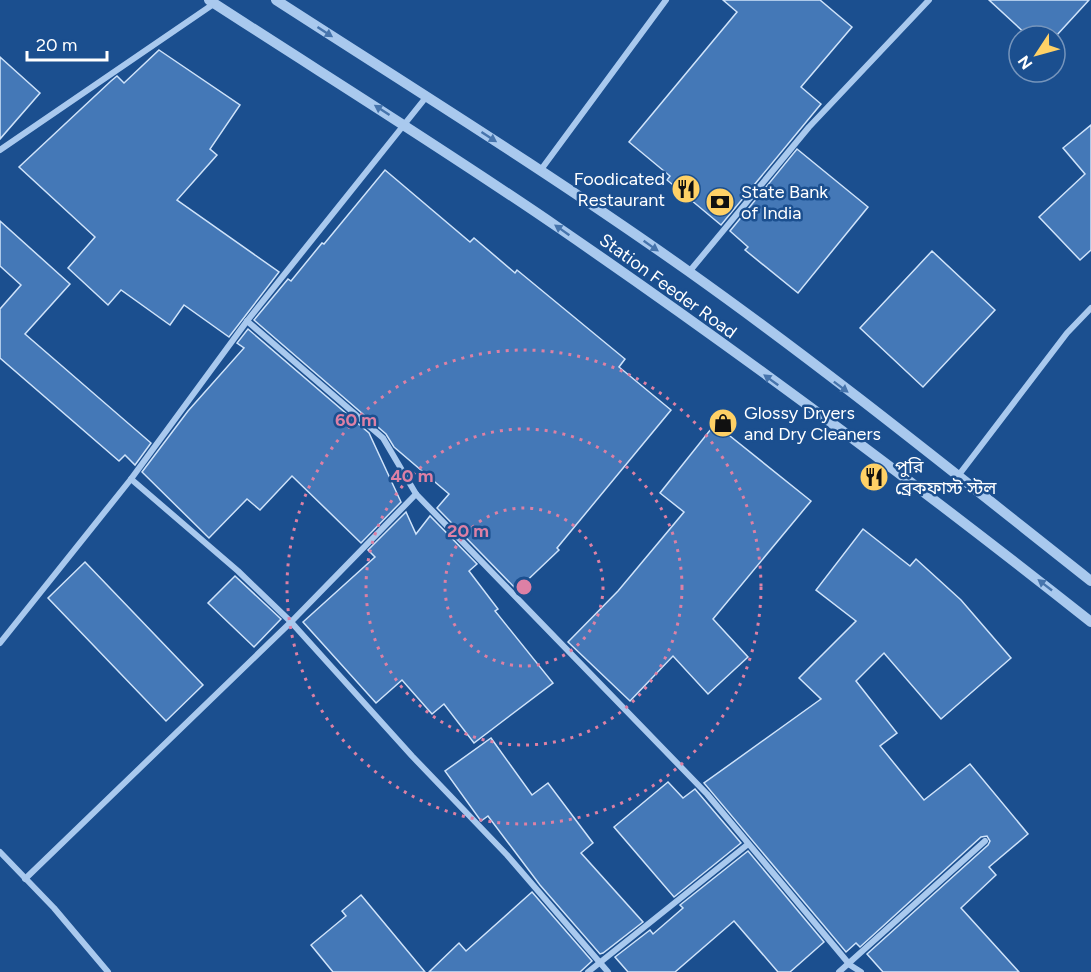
<svg xmlns="http://www.w3.org/2000/svg" width="1091" height="972" viewBox="0 0 1091 972" font-family="Figtree,'Noto Sans Bengali',sans-serif">
	<style>
		.building { fill: #4478b7; stroke: #cfe3fa; stroke-width: 1.5 }
		.lines { fill: none; stroke-linecap: round; stroke-linejoin: round }
		.minor { stroke: #a9c9ee; stroke-width: 6 }
		.tertiary { stroke: #a9c9ee; stroke-width: 10 }
		.oneway { fill: #4674ac }
		.ring { fill: none; stroke: #dd80a5; stroke-width: 3; stroke-dasharray: 3 6 }
		.labels { text-anchor: middle; dominant-baseline: central; stroke-width: 5; stroke-linejoin: round; paint-order: stroke }
		.poi-label { font-size: 18px; fill: #fff; stroke: #1b4f8f; text-anchor: start }
		.street-label { font-size: 18px; fill: #fff; stroke: #1b4f8f }
		.centre { fill: #dd80a5; stroke: #1b4f8f; stroke-width: 3 }
		.ring-label { font-size: 18px; text-anchor: middle; font-weight: bold; fill: #dd80a5; stroke: #1b4f8f; stroke-width: 5; stroke-linejoin: round; paint-order: stroke }
	</style>
	<rect width="100%" height="100%" fill="#1b4f8f"/>
	<!-- building -->
	<g class="building">
		<polygon points="723,0 820,0 852,27 801,87 821,104 721,225 667,180 670,176 629,142 737,12"/>
		<polygon points="989,0 1089,0 1056,36 1028,36"/>
		<polygon points="159,50 240,105 210,149 217,155 177,200 279,272 229,337 184,305 170,325 121,290 108,305 68,268 95,237 19,167 111,81 117,76 124,83"/>
		<polygon points="0,57 40,93 0,139"/>
		<polygon points="1091,125 1091,250 1080,260 1039,217 1085,174 1063,148"/>
		<polygon points="797,149 868,207 798,293 745,250 748,247 730,231"/>
		<polygon points="385,170 470,242 474,238 515,273 517,270 625,359 619,367 671,410 557,548 559,550 517,590 437,508 449,494 394,447 386,434 254,320 288,279 291,281 322,243 324,244"/>
		<polygon points="0,221 70,284 25,334 151,443 135,465 125,455 119,461 0,358 0,309 21,285 0,266"/>
		<polygon points="932,251 995,310 923,387 860,328"/>
		<polygon points="248,329 369,433 401,502 361,543 292,476 260,510 247,499 209,538 142,472 188,411 244,348 237,343"/>
		<polygon points="715,424 811,501 713,619 748,657 708,694 673,656 630,701 568,642 618,591 684,512 660,493"/>
		<polygon points="406,512 416,534 430,516 477,564 469,571 498,609 495,611 553,683 474,743 444,704 432,714 402,680 376,703 303,622 375,557 368,550"/>
		<polygon points="863,529 910,566 916,559 961,600 1011,658 941,719 884,653 856,681 897,733 880,746 924,800 970,764 1028,834 989,867 996,875 961,908 1019,972 883,972 867,954 988,845 990,841 987,836 981,837 860,947 856,943 846,952 704,783 821,699 799,678 856,621 816,590"/>
		<polygon points="85,562 203,685 166,721 48,598"/>
		<polygon points="235,576 281,619 254,647 208,603"/>
		<polygon points="491,738 532,795 548,783 593,843 581,853 643,922 603,953 600,954 540,885 488,816 481,821 445,771"/>
		<polygon points="668,782 683,798 695,789 741,843 674,897 614,827"/>
		<polygon points="748,851 824,942 790,972 778,972 734,921 675,972 628,972 615,957 650,930 653,934 683,908 680,905"/>
		<polygon points="532,892 592,961 580,972 429,972 459,943 466,951"/>
		<polygon points="361,895 425,972 333,972 311,945 346,916 342,911"/>
	</g>
	<g class="lines">
		<!-- minor -->
		<g class="minor">
			<polyline points="0,150 215,3"/>
			<polyline points="540,171 666,0"/>
			<polyline points="689,272 809,127 929,0"/>
			<polyline points="247,321 383,438 416,494 707,794 850,965 861,972"/>
			<polyline points="958,476 1067,333 1091,308"/>
			<polyline points="131,479 238,571 291,622 412,756 507,855 608,972"/>
			<polyline points="0,643 131,479 247,321 427,96"/>
			<polyline points="0,852 54,908 108,972"/>
			<polyline points="25,879 291,622 416,494"/>
			<polyline points="588,972 747,845"/>
			<polyline points="839,972 985,841"/>
		</g>
		<!-- tertiary -->
		<g class="tertiary">
			<path d="M209,0C326,76 444,149 559,228C741,353 918,485 1091,622"/>
			<path d="M276,0C414,89 554,176 688,271C826,369 958,476 1091,581"/>
		</g>
	</g>
	<!-- one-way arrows -->
	<defs><path id="oneway-solid" d="M-6-.8H1V-3.2L6.5 0L1 3.2V.8H-6Z" transform="scale(1.5)"/></defs>
	<g class="oneway">
		<use href="#oneway-solid" transform="translate(325 32) rotate(33)"/>
		<use href="#oneway-solid" transform="translate(382 110) rotate(-147)"/>
		<use href="#oneway-solid" transform="translate(489 137) rotate(33)"/>
		<use href="#oneway-solid" transform="translate(562 230) rotate(-145)"/>
		<use href="#oneway-solid" transform="translate(651 246) rotate(35)"/>
		<use href="#oneway-solid" transform="translate(771 380) rotate(-144)"/>
		<use href="#oneway-solid" transform="translate(841 387) rotate(37)"/>
		<use href="#oneway-solid" transform="translate(1045 585) rotate(-142)"/>
	</g>
	<!-- distance rings -->
	<g class="ring">
		<circle cx="524" cy="587" r="79"/>
		<circle cx="524" cy="587" r="158"/>
		<circle cx="524" cy="587" r="237"/>
	</g>
	<!-- icons -->
	<defs>
		<g id="restaurant-disc" transform="scale(1.5)"><circle r="9.5" fill="#ffd166" stroke="#1b4f8f"/><path d="M-5-6h1v4h1v-4h1v4h1v-4h1v5L-1.5 .5V6h-2V.5L-5-1ZM5-6V6H3V1.5H1.5Q1.5-4 5-6Z" fill="#111"/></g>
		<g id="bank-disc" transform="scale(1.5)"><circle r="9.5" fill="#ffd166" stroke="#1b4f8f"/><path d="M-6-4H6V4H-6ZM0-2.3a2.3 2.3 0 1 0 0 4.6a2.3 2.3 0 1 0 0-4.6Z" fill="#111"/></g>
		<g id="shop-disc" transform="scale(1.5)"><circle r="9.5" fill="#ffd166" stroke="#1b4f8f"/><path d="M-5-2.5h2.3a2.7 3.5 0 0 1 5.4 0H5L5.5 6h-11ZM-1.5-2.5h3a1.5 2.3 0 0 0-3 0Z" fill="#111"/></g>
	</defs>
	<g fill-rule="evenodd">
		<use href="#restaurant-disc" x="686" y="189"/>
		<use href="#bank-disc" x="720" y="202"/>
		<use href="#shop-disc" x="723" y="423"/>
		<use href="#restaurant-disc" x="874" y="477"/>
	</g>
	<g class="labels">
		<!-- poi labels -->
		<g class="poi-label">
			<text x="665" y="179" text-anchor="end">Foodicated<tspan x="665" dy="21">Restaurant</tspan></text>
			<text x="741" y="192">State Bank<tspan x="741" dy="21">of India</tspan></text>
			<text x="744" y="413">Glossy Dryers<tspan x="744" dy="21">and Dry Cleaners</tspan></text>
			<text x="895" y="467">পুরি<tspan x="895" dy="21">ব্রেকফাস্ট স্টল</tspan></text>
		</g>
		<!-- street labels -->
		<g class="street-label">
			<text transform="translate(668 286) rotate(36)">Station Feeder Road</text>
		</g>
	</g>
	<circle cx="524" cy="587" r="9" class="centre"/>
	<g class="ring-label">
		<text x="356" y="426">60 m</text>
		<text x="412" y="482">40 m</text>
		<text x="468" y="537">20 m</text>
	</g>
	<!-- north arrow -->
	<g transform="translate(1037 54) rotate(234)"><circle r="28" fill="#1b4f8f" stroke="#7695bc" stroke-width="1.5"/>
	<path d="M0-4.5L10 22L0 15L-10 22Z" fill="#ffd166"/>
	<text y="-9" font-size="16" font-weight="bold" text-anchor="middle" fill="#ffffff">N</text>
	</g>
	<!-- scale -->
	<path d="M27 51v9h80v-9" fill="none" stroke="#ffffff" stroke-width="3"/>
	<text x="36" y="51" font-size="18" fill="#ffffff" stroke="#1b4f8f" stroke-width="4.5" paint-order="stroke">20 m</text>
</svg>
